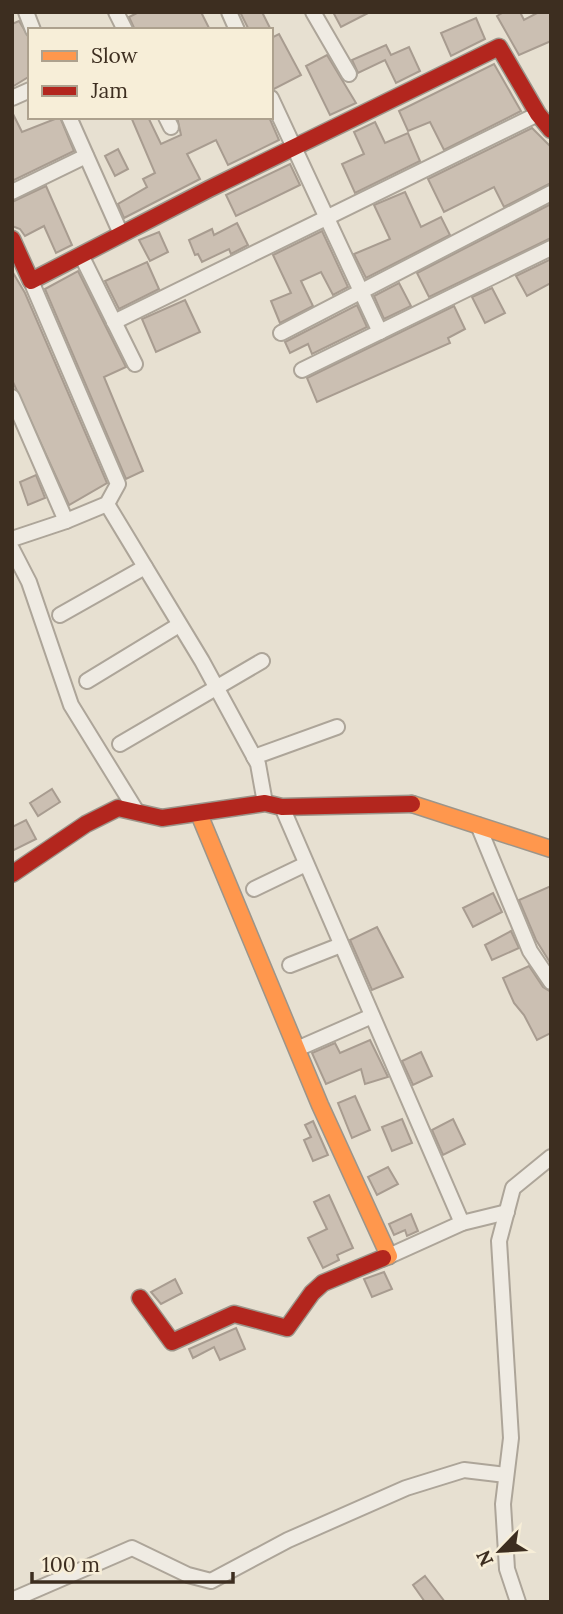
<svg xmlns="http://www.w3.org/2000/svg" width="563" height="1614" viewBox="0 0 563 1614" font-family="Lora,serif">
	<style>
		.building { fill: #cbbfb2; stroke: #a89c90; stroke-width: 2 }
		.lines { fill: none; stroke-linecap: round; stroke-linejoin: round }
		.street-casing { stroke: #ada599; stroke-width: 18 }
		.slow-casing { stroke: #9c958a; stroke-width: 19 }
		.jam-casing { stroke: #9c958a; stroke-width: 19 }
		.street { stroke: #efebe3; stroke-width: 14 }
		.slow { stroke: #ff974d; stroke-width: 16 }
		.jam { stroke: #b3261e; stroke-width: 16 }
	</style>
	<rect width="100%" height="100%" fill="#e7e0d1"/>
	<!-- building -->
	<g class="building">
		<polygon points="139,12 201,12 210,30 135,30 129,17"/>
		<polygon points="240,12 262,12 271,30 249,30"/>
		<polygon points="333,12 370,12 341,27"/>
		<polygon points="504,12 520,12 524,20 539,12 551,12 551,41 519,55 497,16"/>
		<polygon points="476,18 485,39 451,56 441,33"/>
		<polygon points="19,21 30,39 30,76 12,87 12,24"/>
		<polygon points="279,34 301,75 274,89 271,88 271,38"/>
		<polygon points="386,45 391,55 409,47 420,71 396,83 385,60 358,73 352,60"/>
		<polygon points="327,55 356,103 330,115 306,66"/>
		<polygon points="494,64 521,111 444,150 430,122 408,131 399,111"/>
		<polygon points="12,112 22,132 60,117 74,151 12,181"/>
		<polygon points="131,117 148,117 161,144 181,135 177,117 269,117 279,140 228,165 216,140 187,154 200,179 124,218 118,204 147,187 143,179 155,173"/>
		<polygon points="375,122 385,143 408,133 420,161 355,193 342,164 364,154 354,132"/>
		<polygon points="532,128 551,147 551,183 504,207 494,187 444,212 428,179"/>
		<polygon points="118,149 128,169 115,176 105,156"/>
		<polygon points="290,164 300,185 236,216 226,195"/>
		<polygon points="46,186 72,245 56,253 44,226 25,236 20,229 12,226 12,202"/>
		<polygon points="405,192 421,227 441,217 450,235 366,278 354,254 390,239 374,205"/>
		<polygon points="551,204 551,238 429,297 417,273"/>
		<polygon points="237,223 248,245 231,254 229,249 202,262 198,254 195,255 189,240 212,229 214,235"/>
		<polygon points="322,231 348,287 333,295 321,272 301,281 313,306 280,323 271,301 291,293 273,255"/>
		<polygon points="159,232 168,252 150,261 139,240"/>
		<polygon points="551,259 551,283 527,296 516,276"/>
		<polygon points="147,262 159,289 119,309 105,281"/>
		<polygon points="12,271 25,293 107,483 69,505 12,380"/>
		<polygon points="78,271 126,367 104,377 143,471 126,479 45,289"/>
		<polygon points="399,283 411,306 384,319 374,296"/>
		<polygon points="492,288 505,313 485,323 472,297"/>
		<polygon points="185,300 200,332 156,352 142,319"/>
		<polygon points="357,305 367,327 312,354 308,344 290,353 285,342"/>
		<polygon points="454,306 465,329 448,338 450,343 317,402 307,378"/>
		<polygon points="36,475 45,498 28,505 20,482"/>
		<polygon points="52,789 60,802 38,816 30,803"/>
		<polygon points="26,820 36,839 12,851 12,827"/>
		<polygon points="551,886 551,964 536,940 519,900"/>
		<polygon points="493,893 502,912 473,927 463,908"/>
		<polygon points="377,927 403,977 372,990 350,940"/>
		<polygon points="511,931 519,948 492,960 485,945"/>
		<polygon points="529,966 543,987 551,992 551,1033 537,1040 524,1015 514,1003 503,978"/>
		<polygon points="370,1040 388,1077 365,1084 361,1069 326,1084 312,1053 335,1043 340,1053"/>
		<polygon points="421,1052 432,1076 413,1085 402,1061"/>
		<polygon points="355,1096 370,1130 352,1138 338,1103"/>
		<polygon points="402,1119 412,1143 392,1151 382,1127"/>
		<polygon points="453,1119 465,1144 443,1155 432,1130"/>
		<polygon points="313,1121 328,1155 313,1161 304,1140 311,1137 305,1125"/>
		<polygon points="388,1167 398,1184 377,1195 368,1177"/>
		<polygon points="329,1195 353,1248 337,1255 339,1260 323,1268 308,1238 327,1229 314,1202"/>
		<polygon points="411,1214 418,1231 407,1236 405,1230 394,1235 389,1224"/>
		<polygon points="384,1272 392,1289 372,1297 364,1279"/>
		<polygon points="175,1279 182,1293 161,1304 151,1292"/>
		<polygon points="236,1328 245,1349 220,1360 214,1347 193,1358 189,1349"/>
		<polygon points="425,1576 445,1602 425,1602 413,1585"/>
	</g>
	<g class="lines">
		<!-- street casing -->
		<g class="street-casing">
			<g id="street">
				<polyline points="26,12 33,30"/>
				<polyline points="116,12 125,30"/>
				<polyline points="229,12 237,30"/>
				<polyline points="313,12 349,74"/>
				<polyline points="12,98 30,90"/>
				<polyline points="271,98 380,332"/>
				<polyline points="69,117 121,234"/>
				<polyline points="166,117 171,127"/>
				<polyline points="12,192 86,156"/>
				<polyline points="81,255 135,364"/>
				<polyline points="114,322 538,114"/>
				<polyline points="281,333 551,193"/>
				<polyline points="302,370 551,248"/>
				<polyline points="12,397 66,521 107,504 118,484 31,281"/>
				<polyline points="107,504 202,661 258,764 265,803"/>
				<polyline points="12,539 66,521"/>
				<polyline points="12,549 29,582 71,705 137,812"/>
				<polyline points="60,615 145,567"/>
				<polyline points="87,681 179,625"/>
				<polyline points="120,744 262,661"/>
				<polyline points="254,757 337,727"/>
				<polyline points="282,807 462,1223"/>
				<polyline points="478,825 530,951 551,982"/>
				<polyline points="254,889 306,864"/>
				<polyline points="290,965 341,945"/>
				<polyline points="297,1049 372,1016"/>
				<polyline points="389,1256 462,1223 507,1212"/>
				<polyline points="12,1600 132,1548 188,1575 211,1581 288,1540 406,1488 464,1470 506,1475"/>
				<polyline points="518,1602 507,1569 503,1504 511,1438 499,1241 513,1188 551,1157"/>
			</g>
		</g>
		<!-- slow casing -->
		<g class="slow-casing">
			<g id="slow">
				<polyline points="412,804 551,849"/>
				<polyline points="199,814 320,1105 389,1256 383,1258"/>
			</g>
		</g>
		<!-- jam casing -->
		<g class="jam-casing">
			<g id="jam">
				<polyline points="12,239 31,281 209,189 499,47 538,114 551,130"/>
				<polyline points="12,874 86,824 118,808 162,818 265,803 282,807 412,804"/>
				<polyline points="140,1298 172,1342 234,1314 287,1328 312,1293 323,1283 383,1258"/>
			</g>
		</g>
		<!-- street -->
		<use href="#street" class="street"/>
		<!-- slow -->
		<use href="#slow" class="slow"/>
		<!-- jam -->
		<use href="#jam" class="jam"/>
	</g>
	<!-- border -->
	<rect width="563" height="1614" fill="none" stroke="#3d2e20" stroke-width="28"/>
	<!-- legend -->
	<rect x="28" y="28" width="245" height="91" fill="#f7eed8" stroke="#ada18e" stroke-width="2"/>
	<rect x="42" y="51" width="35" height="10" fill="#ff974d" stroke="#ada18e" stroke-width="2"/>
	<text x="91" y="63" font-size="21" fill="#3d2e20">Slow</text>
	<rect x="42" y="86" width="35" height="10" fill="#b3261e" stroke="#ada18e" stroke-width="2"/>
	<text x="91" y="98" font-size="21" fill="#3d2e20">Jam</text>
	<!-- north arrow -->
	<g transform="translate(500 1551) rotate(245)" stroke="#f7eed8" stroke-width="5" paint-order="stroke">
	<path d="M0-5L12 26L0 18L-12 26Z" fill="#3d2e20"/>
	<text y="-10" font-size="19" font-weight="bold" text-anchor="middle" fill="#3d2e20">N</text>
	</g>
	<!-- scale -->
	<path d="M32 1572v10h201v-10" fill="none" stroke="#3d2e20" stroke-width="3.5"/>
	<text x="42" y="1572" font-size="21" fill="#3d2e20" stroke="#f7eed8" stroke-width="5" paint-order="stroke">100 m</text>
</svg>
